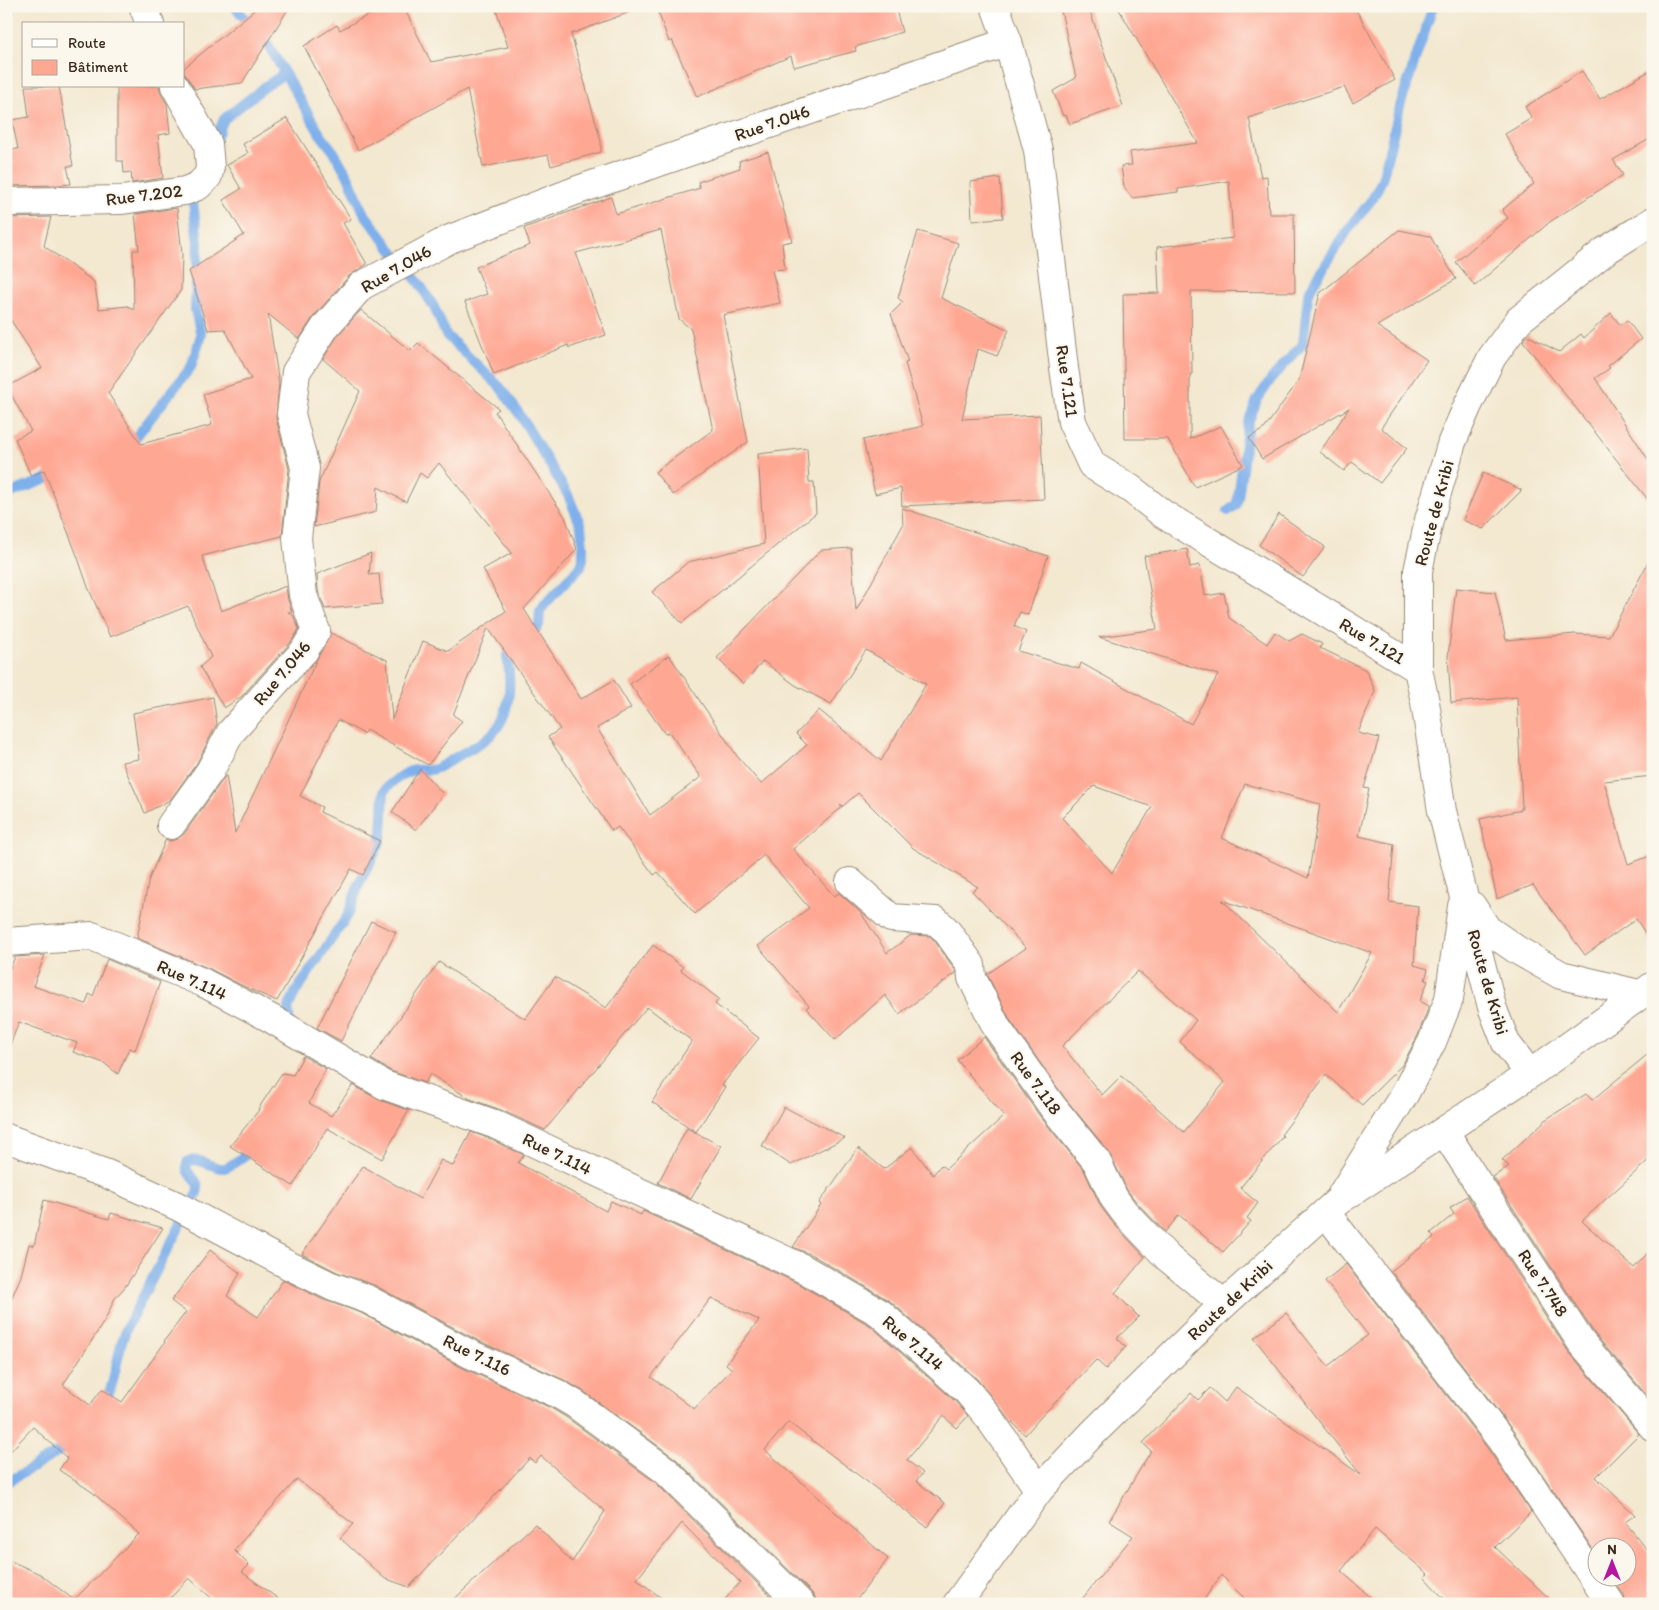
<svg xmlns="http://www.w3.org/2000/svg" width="1659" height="1610" viewBox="0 0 1659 1610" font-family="Itim,sans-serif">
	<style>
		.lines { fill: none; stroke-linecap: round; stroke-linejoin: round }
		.stream { stroke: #7fb0eb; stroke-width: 10 }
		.building { fill: #fea894; fill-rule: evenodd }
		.minor-casing { stroke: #978977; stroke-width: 30 }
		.major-casing { stroke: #978977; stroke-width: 30 }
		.minor { stroke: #fff; stroke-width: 28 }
		.major { stroke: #fff; stroke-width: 28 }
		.labels { text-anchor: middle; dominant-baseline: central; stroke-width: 4; stroke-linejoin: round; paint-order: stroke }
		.street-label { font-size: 18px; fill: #3b2a1e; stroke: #fbf7ec }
	</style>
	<rect width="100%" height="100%" fill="#fbf7ec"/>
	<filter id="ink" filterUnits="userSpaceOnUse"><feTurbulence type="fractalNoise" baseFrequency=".02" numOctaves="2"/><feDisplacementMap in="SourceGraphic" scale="10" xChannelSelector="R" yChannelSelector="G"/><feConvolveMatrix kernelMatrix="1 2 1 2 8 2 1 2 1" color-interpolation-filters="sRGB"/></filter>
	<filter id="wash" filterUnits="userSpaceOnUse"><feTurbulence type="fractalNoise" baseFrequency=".0096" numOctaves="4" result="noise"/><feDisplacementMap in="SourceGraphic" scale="20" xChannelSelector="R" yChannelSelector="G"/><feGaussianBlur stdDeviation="1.12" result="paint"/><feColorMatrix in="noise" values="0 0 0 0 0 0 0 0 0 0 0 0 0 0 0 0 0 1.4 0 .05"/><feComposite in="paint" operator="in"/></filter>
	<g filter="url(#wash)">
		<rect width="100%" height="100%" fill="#f3e8d0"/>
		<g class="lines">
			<!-- stream -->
			<g class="stream">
				<polyline points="234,6 267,43 320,134 334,152 349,178 364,213 397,257"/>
				<polyline points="213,145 224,119 267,85 284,74"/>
				<polyline points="128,447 191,367 201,335 195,310 198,243 192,194"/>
				<polyline points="6,495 59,474"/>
				<polyline points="1228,511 1236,505 1238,498 1248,423 1257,400 1272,378 1303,344 1308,296 1311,288 1347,231 1373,198 1382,180 1400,106 1433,6"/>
				<path d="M290,1026L288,1008L295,993L348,915L359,884L379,845L382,834L384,792C388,784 406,771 415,770C420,769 425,771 430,770C439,769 450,760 458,756C469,749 484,743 493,733C512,713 511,680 507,655L511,649L536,630L539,625L540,611L545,604L581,566L583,559V546L581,526L568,495L520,415L500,387L446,335L434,307L419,283L406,268"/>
				<path d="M188,1210C191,1204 199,1193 198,1187C197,1176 182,1174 188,1161C202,1157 212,1169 224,1168C231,1167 239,1159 245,1155"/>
				<polyline points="104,1406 112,1384 122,1341 128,1325 183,1220"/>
				<polyline points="6,1483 62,1450 68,1444"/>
			</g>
		</g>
		<g id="blocks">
			<!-- building -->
			<g class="building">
				<polygon points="259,6 290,6 242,83 195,89 184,73 184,68"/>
				<polygon points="385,6 403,6 431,62 508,47 495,6 638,6 638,9 571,34 601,141 601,152 551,166 548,155 483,167 467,89 358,150 304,46 337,25 340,30"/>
				<polygon points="656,6 895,6 902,32 855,47 856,51 794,67 791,56 697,97 672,40 669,42"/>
				<polygon points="1060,6 1088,6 1123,106 1070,124 1066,115 1063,116 1053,91 1076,78"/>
				<polygon points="1117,6 1354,6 1395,80 1353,103 1344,87 1249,118 1261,177 1267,176 1269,214 1294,214 1295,292 1191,291 1192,374 1190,374 1190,439 1221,426 1243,465 1195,487 1168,439 1125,439 1123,294 1159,293 1157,247 1233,238 1229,181 1178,189 1178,192 1132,198 1124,187 1121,166 1132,165 1130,152 1198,143"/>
				<polygon points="1653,69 1653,137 1613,160 1623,175 1551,221 1475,286 1456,262 1508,218 1502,210 1534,184 1505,134 1532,118 1525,107 1582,71 1600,99"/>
				<polygon points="25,86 59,86 73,166 67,166 71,184 59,185 6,186 6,150 18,149 12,120 29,117"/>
				<polygon points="117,86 159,86 161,94 167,104 170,133 158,135 163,178 132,183 131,172 124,173 123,161 117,161"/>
				<polygon points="287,118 351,219 343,223 367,264 349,276 314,316 299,339 268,314 279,383 276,418 289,469 282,536 202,556 221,611 286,586 288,600 292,612 288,612 293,615 299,629 291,642 241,697 224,708 200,667 211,657 188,606 110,637 88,587 78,558 44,470 31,476 15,439 31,431 7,387 42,368 6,313 6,218 51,217 44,246 94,282 99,309 128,306 134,310 133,250 139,250 135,214 177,208 182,254 181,290 108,393 141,444 212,425 203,394 251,379 225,329 208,330 189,271 244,235 223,200 241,189 227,165 248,153 243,144"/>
				<polygon points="768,152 792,241 782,243 785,269 772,270 780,303 723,315 748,442 673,495 655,472 713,430 691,329 679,319 661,230 576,253 606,335 569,348 568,345 494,375 465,302 487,294 476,267 530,245 524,228 611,197 616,214 700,188 698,182 740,168 739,161"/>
				<polygon points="1000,178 1003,218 972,220 970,182"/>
				<polygon points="1399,230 1430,236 1456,279 1377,326 1427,360 1381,428 1407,448 1380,483 1352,462 1344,471 1320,452 1349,408 1262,459 1249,438 1265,428 1299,380 1320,293"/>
				<polygon points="918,231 958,243 941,298 1009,330 997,356 978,349 962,419 1040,415 1044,499 902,506 901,488 875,494 863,440 923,426 905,363 908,362 891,314 903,302 898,298"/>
				<path d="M361,310L410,351L418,343L499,409L495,412L565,517L577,549L524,609L581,699L614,680L631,708L597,728L650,815L701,777L669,732L665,734L630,684L669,655L737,756L761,784L807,745L796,734L819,710L881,761L926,684L866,650L831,704L795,685L763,661L743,684L717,658L821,550L851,548L856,611L903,525L902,508L1048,556L1028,615L1020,612L1014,626L1026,632L1018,651L1079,669L1081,663L1191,724L1218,675L1099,637L1157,629L1144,556L1187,549L1190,567L1200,565L1205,596L1224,593L1229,618L1267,644L1275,632L1289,641L1302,634L1322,644L1320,648L1366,670L1375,691L1358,733L1379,738L1364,788L1369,789L1359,836L1394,844L1389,902L1418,906L1414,965L1428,969L1425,980L1428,981L1420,1001L1429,1006L1418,1035L1403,1064L1362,1105L1326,1075L1281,1135L1283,1136L1240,1188L1258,1203L1247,1218L1251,1221L1223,1252L1179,1215L1165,1232L1137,1203L1127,1190L1109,1152L1064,1097L1010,1020L987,974L1026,948L972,891L978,887L913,848L858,793L843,806L840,804L842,807L793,849L834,896L839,893L861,913L887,953L911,935L930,936L934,940L956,971V973L899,1014L885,995L835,1040L806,1008L809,1006L758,946L809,908L764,855L695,914L658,872L654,875L618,827L612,831L548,737L560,729L488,628L453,715L462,721L428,765L366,730L364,734L338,720L300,796L322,807L320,812L380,841L363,875L351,869L277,1001L245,987L210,969L137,938L149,879L166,839L170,841L177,839L184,834L226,775L235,833L317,659L331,633L387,660L392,719L423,641L448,651L506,611L483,569L512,553L439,463L427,478L420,473L406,502L378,487L376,512L314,527L319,482L360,391L323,359L338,335ZM1245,784L1320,804L1308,878L1222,838ZM1094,786L1152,807L1112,873L1062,818ZM1222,900L1372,953L1338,1012ZM1138,971L1196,1020L1180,1042L1225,1082L1184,1132L1121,1076L1102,1095L1062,1046Z"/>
				<polygon points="1611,313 1620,325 1627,320 1641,339 1608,366 1610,368 1595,378 1653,467 1653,506 1523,341 1527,335 1559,352 1581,334 1584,338"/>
				<polygon points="807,448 809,482 814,482 816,513 682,623 652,592 688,562 764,544 758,454"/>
				<polygon points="1483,473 1522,490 1483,529 1463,520"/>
				<polygon points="1279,514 1325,547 1303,577 1259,545"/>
				<polygon points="371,553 369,575 379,574 382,604 325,609 318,591 317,574"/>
				<polygon points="1653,553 1653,776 1604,781 1628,864 1653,855 1653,945 1636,919 1585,955 1533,885 1497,899 1480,819 1521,810 1521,808 1522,808 1517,697 1451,703 1448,656 1456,588 1495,592 1506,640 1575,634 1609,636"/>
				<polygon points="213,697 217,724 197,763 170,800 145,813 122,762 139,759 133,713"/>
				<polygon points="420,769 443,794 416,830 392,812"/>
				<polygon points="371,921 396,932 341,1041 317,1028"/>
				<polygon points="653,945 683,967 681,970 719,999 715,1004 759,1038 722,1085 725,1087 696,1132 652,1102 692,1041 647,1007 545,1130 501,1110 470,1099 430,1074 425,1083 391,1071 371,1059 439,962 525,1019 555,977 606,1008"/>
				<polygon points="45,955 33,986 86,1004 89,994 93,996 107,959 160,982 135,1050 129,1048 118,1074 104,1063 73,1052 77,1043 19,1022 8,1050 6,1050 6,977 15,957"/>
				<polygon points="984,1037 1039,1115 1084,1170 1101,1207 1114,1224 1145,1257 1115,1293 1139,1317 1117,1338 1126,1347 1106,1369 1096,1360 1039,1419 1025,1435 1010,1420 977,1379 890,1301 812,1255 793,1247 821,1205 819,1203 858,1148 884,1169 912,1147 933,1175 941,1165 946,1169 1004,1116 957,1060"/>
				<polygon points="1653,1050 1653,1156 1582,1221 1634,1268 1653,1247 1653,1403 1594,1333 1493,1177 1509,1166 1502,1160 1548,1118 1586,1094 1592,1100"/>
				<polygon points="303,1056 326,1069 309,1103 331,1116 353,1085 379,1100 409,1110 382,1159 327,1128 293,1186 230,1146 259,1110 258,1109 282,1073 293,1075"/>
				<polygon points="784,1107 845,1138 791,1165 762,1146"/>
				<polygon points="687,1128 721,1146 691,1199 658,1183"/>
				<path d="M471,1132L488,1138L524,1155L518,1163L606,1211L611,1201L641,1215L643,1211L797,1283L871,1326L956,1402L968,1416L957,1428L943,1416L907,1460L923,1473L916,1481L945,1503L927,1527L788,1422L765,1450L888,1559L853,1604H816V1599L812,1593L676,1459L583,1391L564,1380L475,1339L374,1285L337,1272L302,1254L363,1166L420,1199L441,1160L453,1166ZM711,1298L759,1320L726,1364L732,1369L694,1409L651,1377Z"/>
				<polygon points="1467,1196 1568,1351 1639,1434 1596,1477 1635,1515 1625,1522 1653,1557 1653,1604 1626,1604 1624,1595 1612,1578 1626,1578 1626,1548 1596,1548 1596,1554 1513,1431 1391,1271 1434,1237 1431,1233 1454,1214 1450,1208"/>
				<polygon points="44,1200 109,1219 111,1213 163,1228 125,1287 115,1298 105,1320 63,1385 90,1405 102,1389 122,1402 165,1342 164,1341 186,1312 171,1301 210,1250 240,1273 227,1296 258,1317 283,1280 324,1300 361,1313 461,1367 551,1408 566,1417 655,1482 778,1604 721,1604 740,1582 682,1523 637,1579 669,1604 449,1604 535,1524 572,1562 605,1511 541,1456 535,1463 530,1458 409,1587 384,1578 340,1538 353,1524 297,1479 234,1550 249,1565 242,1572 285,1604 218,1604 189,1578 165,1604 6,1604 6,1559 40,1574 74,1600 139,1534 92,1492 59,1470 67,1458 33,1427 6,1456 6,1311 21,1276 29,1244 34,1246"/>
				<polygon points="1346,1264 1488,1449 1531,1512 1495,1547 1555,1604 1449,1604 1424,1577 1428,1574 1375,1529 1341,1571 1378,1604 1250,1604 1221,1575 1201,1604 1078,1604 1133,1536 1109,1521 1151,1451 1143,1443 1191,1393 1198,1400 1210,1388 1225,1402 1236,1387 1361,1475 1254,1338 1286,1313 1328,1366 1368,1335 1325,1281"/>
			</g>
		</g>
	</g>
	<g filter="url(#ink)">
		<use href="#blocks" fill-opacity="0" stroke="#978977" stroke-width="1"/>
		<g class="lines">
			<!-- minor casing -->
			<g class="minor-casing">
				<g id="minor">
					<polyline points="995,6 1008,42 1038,150 1064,368 1072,422 1092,465 1131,489 1163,514 1418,669"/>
					<polyline points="144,8 150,24"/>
					<polyline points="6,202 122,200 185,191 198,186 208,176 210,167 208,144 175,86"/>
					<polyline points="171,825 210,771 231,732 304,651 316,631 303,595 297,538 305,468 291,414 296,372 326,326 361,286 450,239 575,191 1008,42"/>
					<polyline points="850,882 891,918 936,921 946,930 971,965 972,978 997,1028 1052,1106 1097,1162 1114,1198 1125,1213 1168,1258 1224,1304"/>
					<polyline points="6,942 92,936 204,983 270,1018 384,1085 494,1124 804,1269 880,1313 967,1391 987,1415 1039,1490"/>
					<polyline points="1444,1131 1581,1342 1653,1427"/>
					<polyline points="6,1138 107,1174 177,1206 286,1264 331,1286 367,1299 468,1353 558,1394 575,1404 665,1470 801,1604"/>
					<polyline points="1326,1213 1501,1440 1611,1604"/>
				</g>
			</g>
			<!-- major casing -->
			<g class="major-casing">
				<g id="major">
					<polyline points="1472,906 1487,929 1517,950 1561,975 1639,994"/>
					<polyline points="1530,1074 1506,1043 1492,1007 1442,811 1425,702 1418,669 1418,571 1429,520 1452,442 1468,405 1492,357 1519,320 1605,251 1653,221"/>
					<polyline points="1342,1194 1404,1095 1432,1042 1449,999 1462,906"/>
					<polyline points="957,1604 1039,1490 1092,1434 1224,1304 1338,1201 1530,1074 1653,986"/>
				</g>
			</g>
			<!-- minor -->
			<use href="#minor" class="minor"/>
			<!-- major -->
			<use href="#major" class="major"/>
		</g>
	</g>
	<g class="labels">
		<!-- street labels -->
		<g class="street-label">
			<text transform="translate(772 123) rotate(-19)">Rue 7.046</text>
			<text transform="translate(144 195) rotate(-7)">Rue 7.202</text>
			<text transform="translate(396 269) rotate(-30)">Rue 7.046</text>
			<text transform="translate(1067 381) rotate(82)">Rue 7.121</text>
			<text transform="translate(1434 513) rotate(-75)">Route de Kribi</text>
			<text transform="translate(1372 641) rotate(31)">Rue 7.121</text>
			<text transform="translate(282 673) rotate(-50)">Rue 7.046</text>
			<text transform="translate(192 980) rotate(24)">Rue 7.114</text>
			<text transform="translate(1488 982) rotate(74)">Route de Kribi</text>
			<text transform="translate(1036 1083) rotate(54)">Rue 7.118</text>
			<text transform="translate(557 1154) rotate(26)">Rue 7.114</text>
			<text transform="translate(1543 1283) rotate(57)">Rue 7.748</text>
			<text transform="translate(1230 1300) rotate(-43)">Route de Kribi</text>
			<text transform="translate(913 1343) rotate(41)">Rue 7.114</text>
			<text transform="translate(477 1355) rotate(26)">Rue 7.116</text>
		</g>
	</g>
	<!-- margin -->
	<rect width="1659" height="1610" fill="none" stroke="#fbf7ec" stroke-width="25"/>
	<!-- legend -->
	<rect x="22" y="22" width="162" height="65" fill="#fbf7ec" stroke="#aea59a"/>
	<rect x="32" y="39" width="25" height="8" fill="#ffffff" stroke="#aea59a"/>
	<text x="68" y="48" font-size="15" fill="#3b2a1e">Route</text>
	<rect x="32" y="60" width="25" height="15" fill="#fea894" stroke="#aea59a"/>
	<text x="68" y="72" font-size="15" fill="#3b2a1e">Bâtiment</text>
	<!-- north arrow -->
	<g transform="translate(1612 1562)"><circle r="24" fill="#fbf7ec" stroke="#aea59a"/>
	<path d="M0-4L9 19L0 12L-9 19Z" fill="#b5179e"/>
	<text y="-8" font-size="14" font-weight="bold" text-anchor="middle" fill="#3b2a1e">N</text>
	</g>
</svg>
